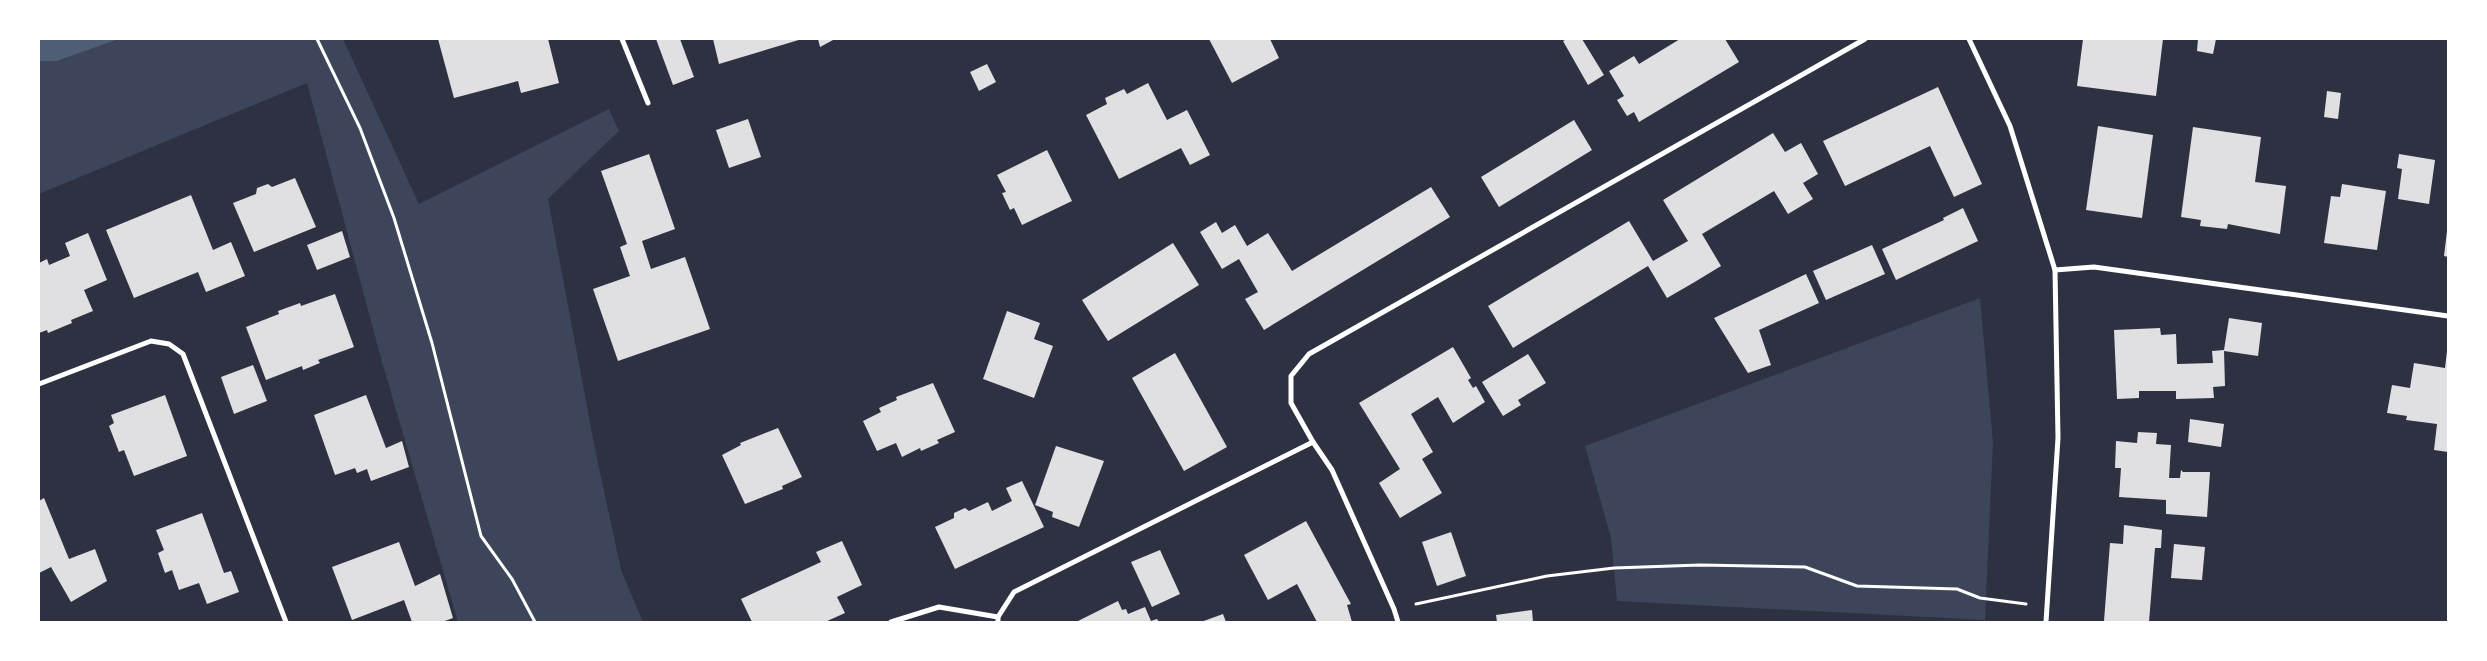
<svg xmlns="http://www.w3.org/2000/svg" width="2487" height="661" viewBox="0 0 2487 661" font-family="Commissioner,sans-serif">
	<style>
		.green { fill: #3c4559 }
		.water { fill: #4f5d75 }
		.building { fill: #e0e0e3 }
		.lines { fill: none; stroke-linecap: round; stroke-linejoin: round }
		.path { stroke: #fff; stroke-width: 3 }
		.minor { stroke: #fff; stroke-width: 5 }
	</style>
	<rect width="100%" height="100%" fill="#2d3142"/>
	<!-- green -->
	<g class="green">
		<polygon points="119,39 343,39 419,204 609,109 619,131 548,199 595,449 621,570 643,622 458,622 382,362 307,83 39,194 39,61 57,61"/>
		<polygon points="1980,298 1993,442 1985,620 1617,601 1611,538 1585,446"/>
	</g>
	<!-- water -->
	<polygon class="water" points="39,39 119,39 57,61 39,61"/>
	<!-- building -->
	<g class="building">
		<polygon points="438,39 548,39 559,83 521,93 518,81 454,98"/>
		<polygon points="656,39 680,39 694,77 673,85"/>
		<polygon points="713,39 802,39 719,64"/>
		<polygon points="818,39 835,39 820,47"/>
		<polygon points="1209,39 1270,39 1279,58 1232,83"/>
		<polygon points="1567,39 1582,39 1604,75 1588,85 1563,41"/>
		<polygon points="1680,39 1725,39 1739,62 1639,122 1634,112 1627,116 1617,100 1624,96 1609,71 1634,56 1639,64"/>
		<polygon points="2083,39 2163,39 2156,96 2077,86"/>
		<polygon points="2198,39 2216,39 2213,54 2197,51"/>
		<polygon points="987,64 996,82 979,91 970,72"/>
		<polygon points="1148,83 1167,120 1187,110 1210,155 1190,165 1181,148 1119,179 1086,115 1107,104 1105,98 1124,89 1127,94"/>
		<polygon points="1938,87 1982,184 1954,197 1930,146 1845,186 1823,141"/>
		<polygon points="2327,91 2341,93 2338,119 2324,117"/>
		<polygon points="748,119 761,157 729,168 716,130"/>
		<polygon points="1574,120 1592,150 1499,207 1481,177"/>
		<polygon points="2098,126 2153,135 2142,218 2086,210"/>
		<polygon points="2193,127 2261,137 2255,182 2286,186 2280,234 2228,224 2227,229 2200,226 2201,220 2181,217"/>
		<polygon points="1773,133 1785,152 1801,143 1818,174 1803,183 1813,199 1788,214 1774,191 1702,234 1721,266 1693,283 1667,298 1648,266 1513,348 1488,306 1629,221 1653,261 1688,241 1663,200"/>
		<polygon points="1047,150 1072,201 1022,225 1014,208 1010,210 1002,193 1006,192 997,175"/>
		<polygon points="649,154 675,229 642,241 651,269 685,257 710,329 618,361 593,289 630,276 620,247 627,244 601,171"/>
		<polygon points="2399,154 2435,160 2429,204 2398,199 2402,169 2397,168"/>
		<polygon points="295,178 316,227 254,252 233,203 256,194 257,188 268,184 272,187"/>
		<polygon points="2342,184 2386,191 2377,250 2324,243 2331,196 2340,197"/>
		<polygon points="1431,187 1450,217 1264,330 1245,299 1258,292 1239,259 1222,269 1200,232 1216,222 1222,233 1235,225 1247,246 1268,233 1292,271"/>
		<polygon points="191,195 213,250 231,242 245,276 206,292 198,272 134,298 106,230"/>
		<polygon points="1963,208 1978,241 1896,280 1882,249 1944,220 1943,218"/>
		<polygon points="342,231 350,257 317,270 307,245"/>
		<polygon points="2447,231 2448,231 2448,257 2444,256"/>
		<polygon points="88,233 107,280 84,290 93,311 71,320 72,323 48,333 47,330 39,333 39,263 47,259 49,265 70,256 65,243"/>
		<polygon points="1173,243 1199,285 1108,341 1082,300"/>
		<polygon points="1872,245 1885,274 1826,300 1813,271"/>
		<polygon points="1806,274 1819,303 1759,330 1771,365 1748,373 1714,318"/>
		<polygon points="335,294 354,347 318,360 320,363 303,370 302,366 266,380 246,327 279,314 278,311 300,303 301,306"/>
		<polygon points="1007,311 1040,323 1034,339 1053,346 1034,398 983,379"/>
		<polygon points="2229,318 2262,323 2258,356 2224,351 2225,386 2213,387 2214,398 2176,399 2176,391 2139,391 2139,398 2117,399 2114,330 2160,328 2161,335 2176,334 2177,364 2213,363 2212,351 2224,350"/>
		<polygon points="1453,347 1471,378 1468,380 1473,388 1476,386 1485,402 1453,423 1438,397 1411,414 1433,452 1422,459 1442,493 1400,518 1379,483 1400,469 1359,403"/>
		<polygon points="2447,351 2448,351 2448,452 2434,450 2437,424 2406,420 2407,416 2387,413 2392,385 2410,388 2414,363 2445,368"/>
		<polygon points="1175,353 1227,447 1184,471 1132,378"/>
		<polygon points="1528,354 1546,383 1518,400 1521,405 1503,416 1482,382"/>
		<polygon points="253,365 267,401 234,414 221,377"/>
		<polygon points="933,383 955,432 937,440 939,443 921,451 920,448 902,457 896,443 877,451 863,421 881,412 879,408 897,400 896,397"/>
		<polygon points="165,395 187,456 134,476 124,450 119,452 109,426 114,423 111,415"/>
		<polygon points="366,395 386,448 402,441 409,467 371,481 367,469 357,473 355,468 335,475 314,415"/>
		<polygon points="2190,419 2224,424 2221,447 2188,442"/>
		<polygon points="778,428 802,477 782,486 783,489 745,504 722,455 741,445 740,443"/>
		<polygon points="2138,432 2157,433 2156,444 2171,445 2169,478 2180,478 2181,470 2183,472 2210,472 2207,517 2166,514 2166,500 2119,497 2121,468 2115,468 2116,441 2137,443"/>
		<polygon points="1056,446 1104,461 1079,527 1052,517 1053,512 1035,505"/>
		<polygon points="1022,481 1044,527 955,569 935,527 954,518 954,513 965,508 969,511 988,502 992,511 1012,501 1006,488"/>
		<polygon points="44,498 69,559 95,549 107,581 71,602 51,567 39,573 39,501"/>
		<polygon points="202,513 224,573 231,571 239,592 207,604 199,583 179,590 172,570 165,573 158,553 164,550 156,530"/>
		<polygon points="1306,521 1351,604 1347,605 1352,622 1317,622 1297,584 1268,600 1244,555"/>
		<polygon points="2124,525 2162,530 2161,548 2155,548 2149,622 2104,621 2110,543 2123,544"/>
		<polygon points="1451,532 1466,576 1437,586 1422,542"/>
		<polygon points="842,541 862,585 837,597 845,613 825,622 752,622 741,599 821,562 816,552"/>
		<polygon points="399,542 415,586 440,574 453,618 442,622 412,622 404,600 352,620 332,567"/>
		<polygon points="2174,544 2205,547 2202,580 2171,578"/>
		<polygon points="1160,550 1180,594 1152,607 1131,562"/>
		<polygon points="1118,601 1122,610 1126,609 1128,614 1145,607 1151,621 1157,619 1159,622 1076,622"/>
		<polygon points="1532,610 1533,622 1497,622 1496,615"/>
		<polygon points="1223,614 1226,622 1201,622"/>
	</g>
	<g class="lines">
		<!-- path -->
		<g class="path">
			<polyline points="317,39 360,128 394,218 432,343 481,536 512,579 535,622"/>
			<polyline points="1416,604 1547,576 1614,568 1700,565 1805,567 1857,586 1957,589 1980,598 2026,604"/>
		</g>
		<!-- minor -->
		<g class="minor">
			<polyline points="622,39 648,103"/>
			<polyline points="1969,39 2010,126 2055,270 2058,438 2046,622"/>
			<polyline points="2055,270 2094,267 2448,316"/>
			<polyline points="39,384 151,341 169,344 183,354 286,622"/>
			<polyline points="891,622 939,607 998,617"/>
			<polyline points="998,622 998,617 1014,592 1313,442"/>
			<polyline points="1398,622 1394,609 1332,470 1313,442 1291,403 1291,376 1309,354 1865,39"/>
		</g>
	</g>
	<!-- border -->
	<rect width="2487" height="661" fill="none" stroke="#ffffff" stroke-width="80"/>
</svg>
